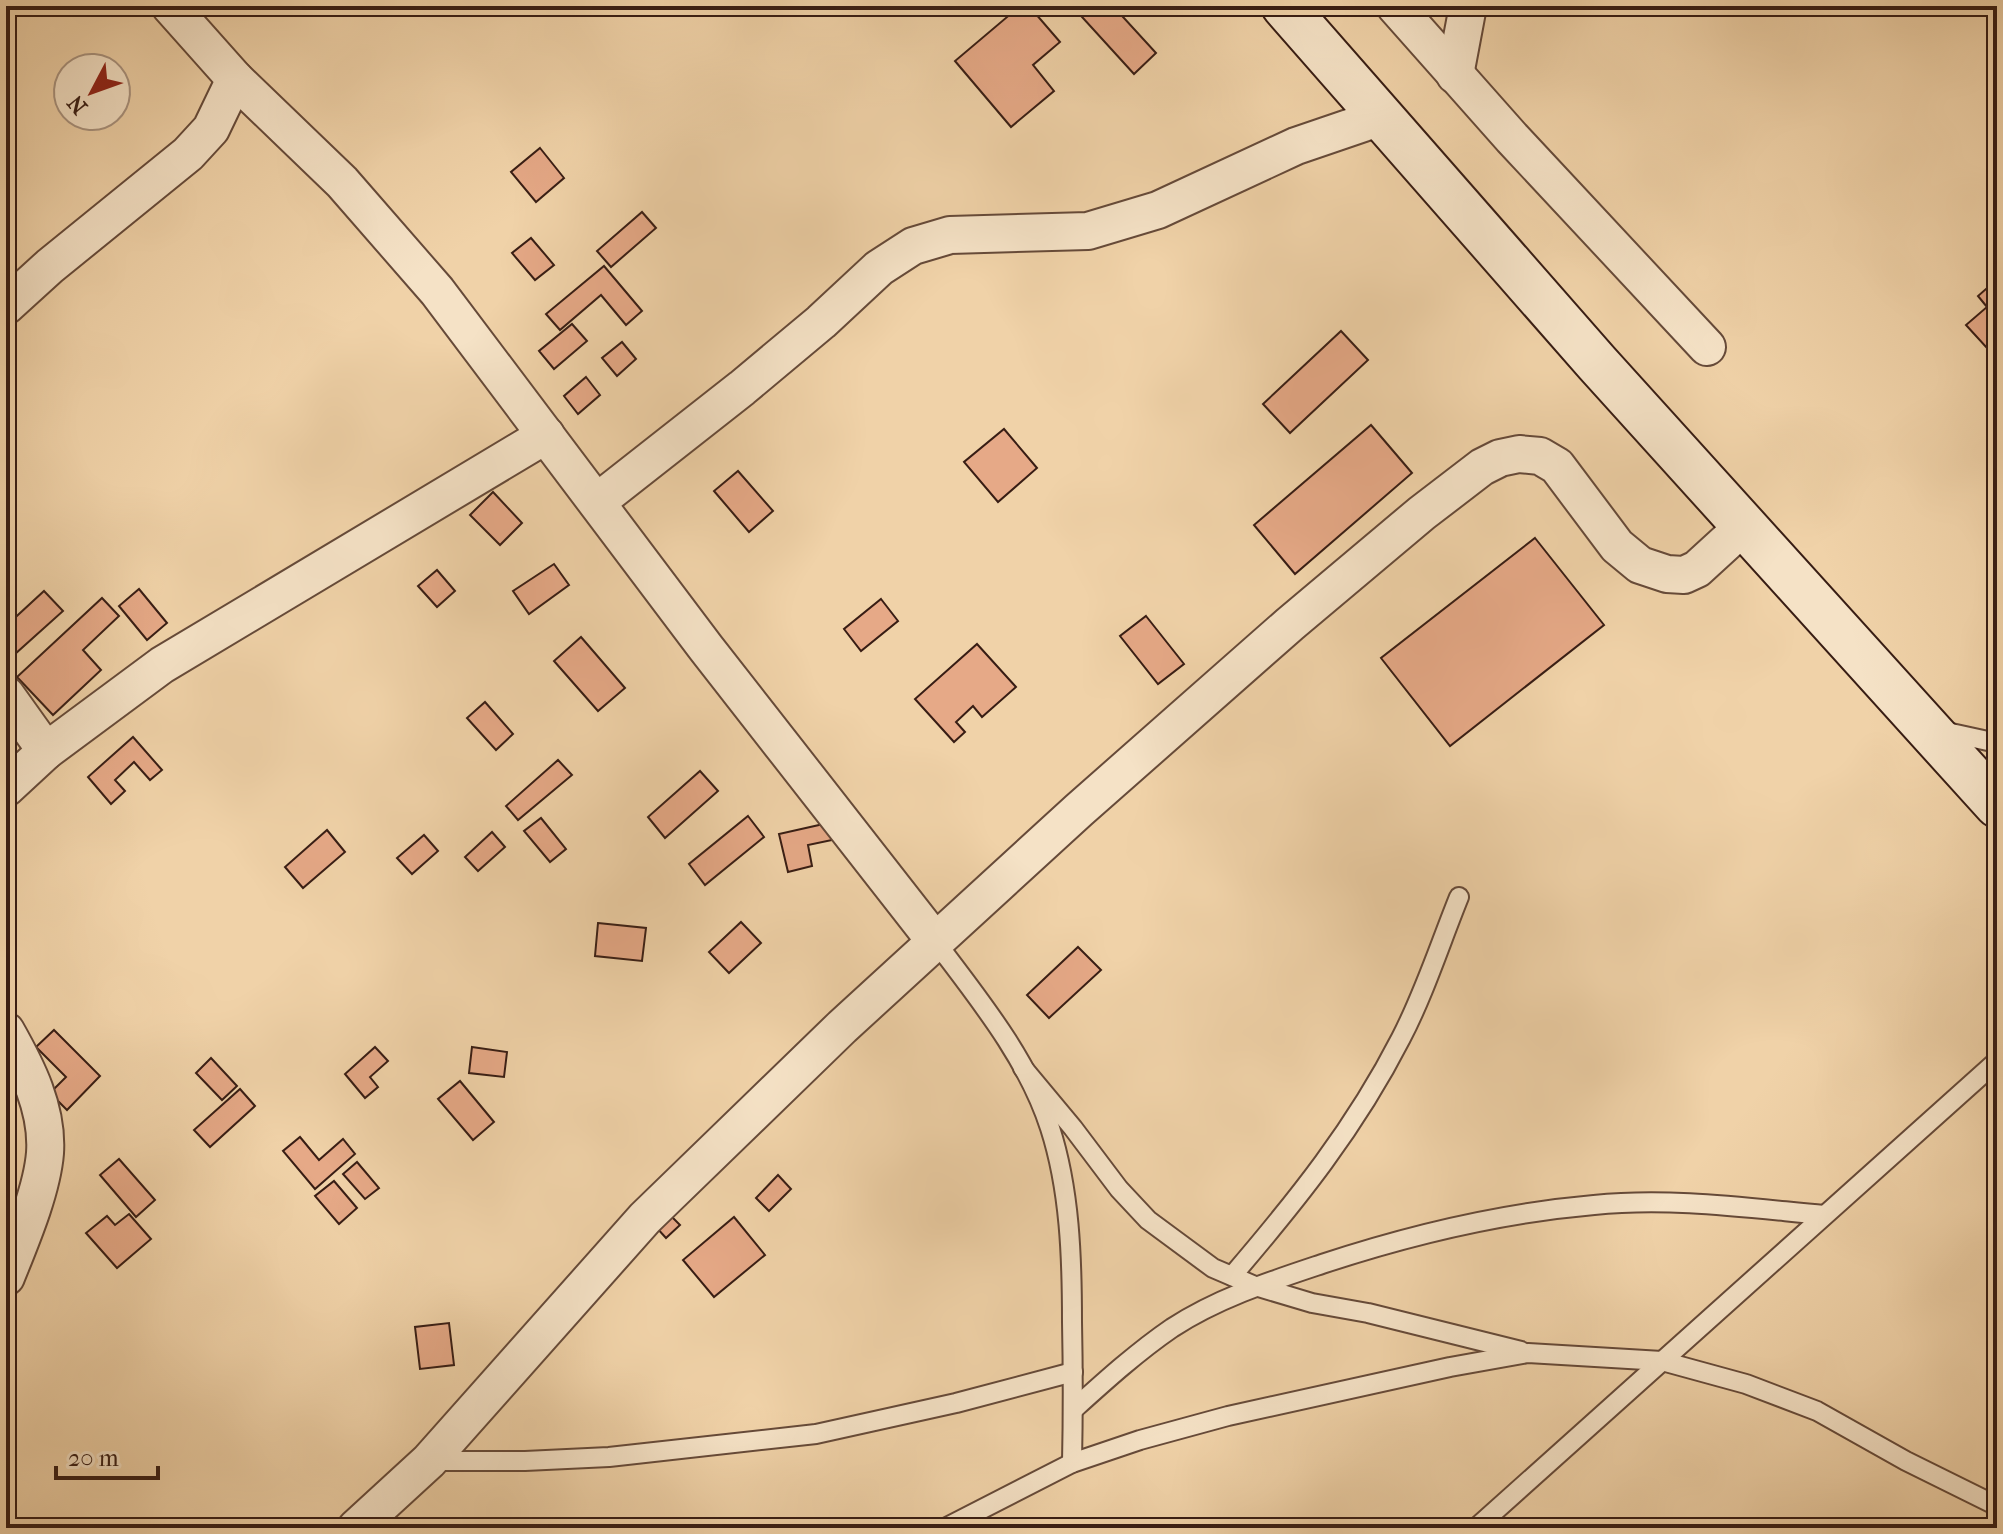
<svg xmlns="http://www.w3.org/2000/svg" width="2003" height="1534" viewBox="0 0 2003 1534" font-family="'IM FELL French Canon',serif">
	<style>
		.building { fill: #e6a987; stroke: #381d14; stroke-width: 2 }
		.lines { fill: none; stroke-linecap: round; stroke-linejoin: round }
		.lane-casing { stroke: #664a39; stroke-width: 22 }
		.street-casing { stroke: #664a39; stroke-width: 40 }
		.secondary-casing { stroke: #381d14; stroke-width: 48 }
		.lane { stroke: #f5e2c6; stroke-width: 18 }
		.street { stroke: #f5e2c6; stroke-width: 36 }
		.secondary { stroke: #f5e2c6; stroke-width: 44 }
	</style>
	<rect width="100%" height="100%" fill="#f0d2a8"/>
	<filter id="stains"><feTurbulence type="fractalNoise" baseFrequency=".0025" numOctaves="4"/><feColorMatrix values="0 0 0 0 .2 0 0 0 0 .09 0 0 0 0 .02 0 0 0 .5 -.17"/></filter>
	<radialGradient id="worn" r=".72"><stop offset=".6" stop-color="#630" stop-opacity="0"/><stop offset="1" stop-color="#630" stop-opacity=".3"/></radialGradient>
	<!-- building -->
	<g class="building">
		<polygon points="1020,6 1029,6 1060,42 1033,65 1054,91 1011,127 955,61"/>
		<polygon points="1072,6 1113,6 1156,53 1134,74"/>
		<polygon points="540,148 564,178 536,202 511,172"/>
		<polygon points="642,212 656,228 611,267 597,251"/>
		<polygon points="531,238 554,265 535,280 512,253"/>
		<polygon points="604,266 642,311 626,325 601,295 560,330 546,314"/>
		<polygon points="1995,281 1997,283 1997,359 1966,325 1987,307 1978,296"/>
		<polygon points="572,324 587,341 554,369 539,351"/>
		<polygon points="1341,331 1368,360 1290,433 1263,404"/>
		<polygon points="622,342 636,359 617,376 602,358"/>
		<polygon points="586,377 600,395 578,414 564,396"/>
		<polygon points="1371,425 1412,473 1295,574 1254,525"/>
		<polygon points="1004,429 1037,468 998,502 964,462"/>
		<polygon points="738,471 773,511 749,532 714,491"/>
		<polygon points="493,492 522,523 500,545 470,515"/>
		<polygon points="1535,538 1604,625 1450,746 1381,658"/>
		<polygon points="554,564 569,585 529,614 513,591"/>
		<polygon points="437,570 455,591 437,607 418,586"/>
		<polygon points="139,589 167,623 147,640 119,606"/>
		<polygon points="44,591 63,611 15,654 6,644 6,626"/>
		<polygon points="102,598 119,616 83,650 101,670 53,715 17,677"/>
		<polygon points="881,599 898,621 861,651 844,629"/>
		<polygon points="1146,616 1184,664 1158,684 1120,636"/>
		<polygon points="581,637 625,688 598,711 554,661"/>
		<polygon points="977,644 1016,687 982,717 973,706 956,722 965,732 954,742 915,699"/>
		<polygon points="485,702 513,734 496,750 467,718"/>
		<polygon points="133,737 162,770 150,780 134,762 115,780 125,791 111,804 88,777"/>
		<polygon points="558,760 572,775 518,820 506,806"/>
		<polygon points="700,771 718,791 665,838 648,817"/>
		<polygon points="748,816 764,837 705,885 689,864"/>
		<polygon points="541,818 566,849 550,862 524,831"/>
		<polygon points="828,823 832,840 808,845 812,866 788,872 779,834"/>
		<polygon points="327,830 345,852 303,888 285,867"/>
		<polygon points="492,832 505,847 478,871 465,857"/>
		<polygon points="424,835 438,851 412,874 397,858"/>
		<polygon points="741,922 761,943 729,973 709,952"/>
		<polygon points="598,923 646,928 642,961 595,956"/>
		<polygon points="1078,947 1101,970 1049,1018 1027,995"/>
		<polygon points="54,1030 100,1076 67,1110 50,1093 66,1077 36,1047"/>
		<polygon points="375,1047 388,1061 370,1077 378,1087 365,1098 345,1074"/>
		<polygon points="472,1047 507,1052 504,1077 469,1073"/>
		<polygon points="211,1058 237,1086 222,1100 196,1073"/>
		<polygon points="460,1081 494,1122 473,1140 438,1099"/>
		<polygon points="240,1089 255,1106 210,1147 194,1130"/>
		<polygon points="300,1137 319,1160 343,1139 355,1154 315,1189 283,1151"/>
		<polygon points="119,1159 155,1200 136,1217 100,1175"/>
		<polygon points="357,1162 379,1188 365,1199 343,1174"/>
		<polygon points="778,1175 791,1189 769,1211 756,1198"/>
		<polygon points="334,1181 357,1208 339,1224 315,1196"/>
		<polygon points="129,1214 151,1239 117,1268 86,1233 107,1216 115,1225"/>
		<polygon points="669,1214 680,1225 666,1238 656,1227"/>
		<polygon points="734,1217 765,1255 714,1297 683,1260"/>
		<polygon points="449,1323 454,1365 420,1369 415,1327"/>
	</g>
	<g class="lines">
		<!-- lane casing -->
		<g class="lane-casing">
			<g id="lane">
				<polyline points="1942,731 1997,743"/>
				<path d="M935,941C978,998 1028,1059 1050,1128C1070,1190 1072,1258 1072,1322C1073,1369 1073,1416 1072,1463"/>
				<polyline points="1023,1068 1073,1128 1119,1189 1148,1220 1213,1268 1255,1286 1312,1303 1368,1313 1521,1351"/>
				<path d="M1232,1276C1297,1200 1355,1128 1401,1038C1424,994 1440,944 1459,897"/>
				<path d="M1074,1409C1105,1381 1137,1352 1172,1328C1218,1298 1271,1281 1322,1264C1410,1235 1502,1213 1594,1205C1670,1197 1748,1208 1824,1215"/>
				<polyline points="429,1461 525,1461 609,1457 816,1434 956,1403 1073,1372"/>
				<polyline points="945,1528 1072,1463 1140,1440 1228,1416 1450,1367 1528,1353 1662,1361 1746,1384 1817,1411 1906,1461 1997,1506"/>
				<polyline points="1476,1528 1997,1061"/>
			</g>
		</g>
		<!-- street casing -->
		<g class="street-casing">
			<g id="street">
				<polyline points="170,6 235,79 342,182 437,291 706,648 935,941"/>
				<polyline points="1395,6 1512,138 1707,347"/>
				<polyline points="1455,75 1468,6"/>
				<polyline points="6,306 50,266 188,154 211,129 235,79"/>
				<polyline points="597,502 742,388 821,322 879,268 913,246 950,235 1088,231 1158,210 1296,146 1381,117"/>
				<polyline points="6,695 46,751"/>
				<polyline points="6,788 46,751 162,665 546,435"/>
				<path d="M6,1031C27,1068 48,1109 45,1153C42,1191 20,1242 6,1277"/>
				<polyline points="356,1528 429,1461 645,1218 842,1027 1079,810 1290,624 1422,513 1482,467 1500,458 1519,454 1540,456 1557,466 1617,546 1640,565 1667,574 1684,575 1697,569 1744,526"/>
			</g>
		</g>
		<!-- secondary casing -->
		<g class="secondary-casing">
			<polyline id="secondary" points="1284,6 1597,363 1997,805"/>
		</g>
		<!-- lane -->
		<use href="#lane" class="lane"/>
		<!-- street -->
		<use href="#street" class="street"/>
		<!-- secondary -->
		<use href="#secondary" class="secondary"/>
	</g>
	<!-- margin -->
	<rect width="2003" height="1534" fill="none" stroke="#f0d2a8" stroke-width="32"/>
	<rect x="8" y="8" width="1987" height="1518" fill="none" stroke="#381d14" stroke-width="4"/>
	<rect x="16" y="16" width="1971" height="1502" fill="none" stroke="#381d14" stroke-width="2"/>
	<!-- north arrow -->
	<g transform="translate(92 92) rotate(229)"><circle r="38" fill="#f5e2c6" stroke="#a9937f" stroke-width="2"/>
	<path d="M0-6L14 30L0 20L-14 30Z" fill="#8f2418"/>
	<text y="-12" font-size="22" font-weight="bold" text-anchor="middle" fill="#381d14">N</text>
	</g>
	<!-- scale -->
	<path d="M56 1466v12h102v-12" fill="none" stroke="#381d14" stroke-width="4"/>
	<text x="68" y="1466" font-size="24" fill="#381d14" stroke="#f5e2c6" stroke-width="6" paint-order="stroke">20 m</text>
	<rect width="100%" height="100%" filter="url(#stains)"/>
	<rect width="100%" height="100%" fill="url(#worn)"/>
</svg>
